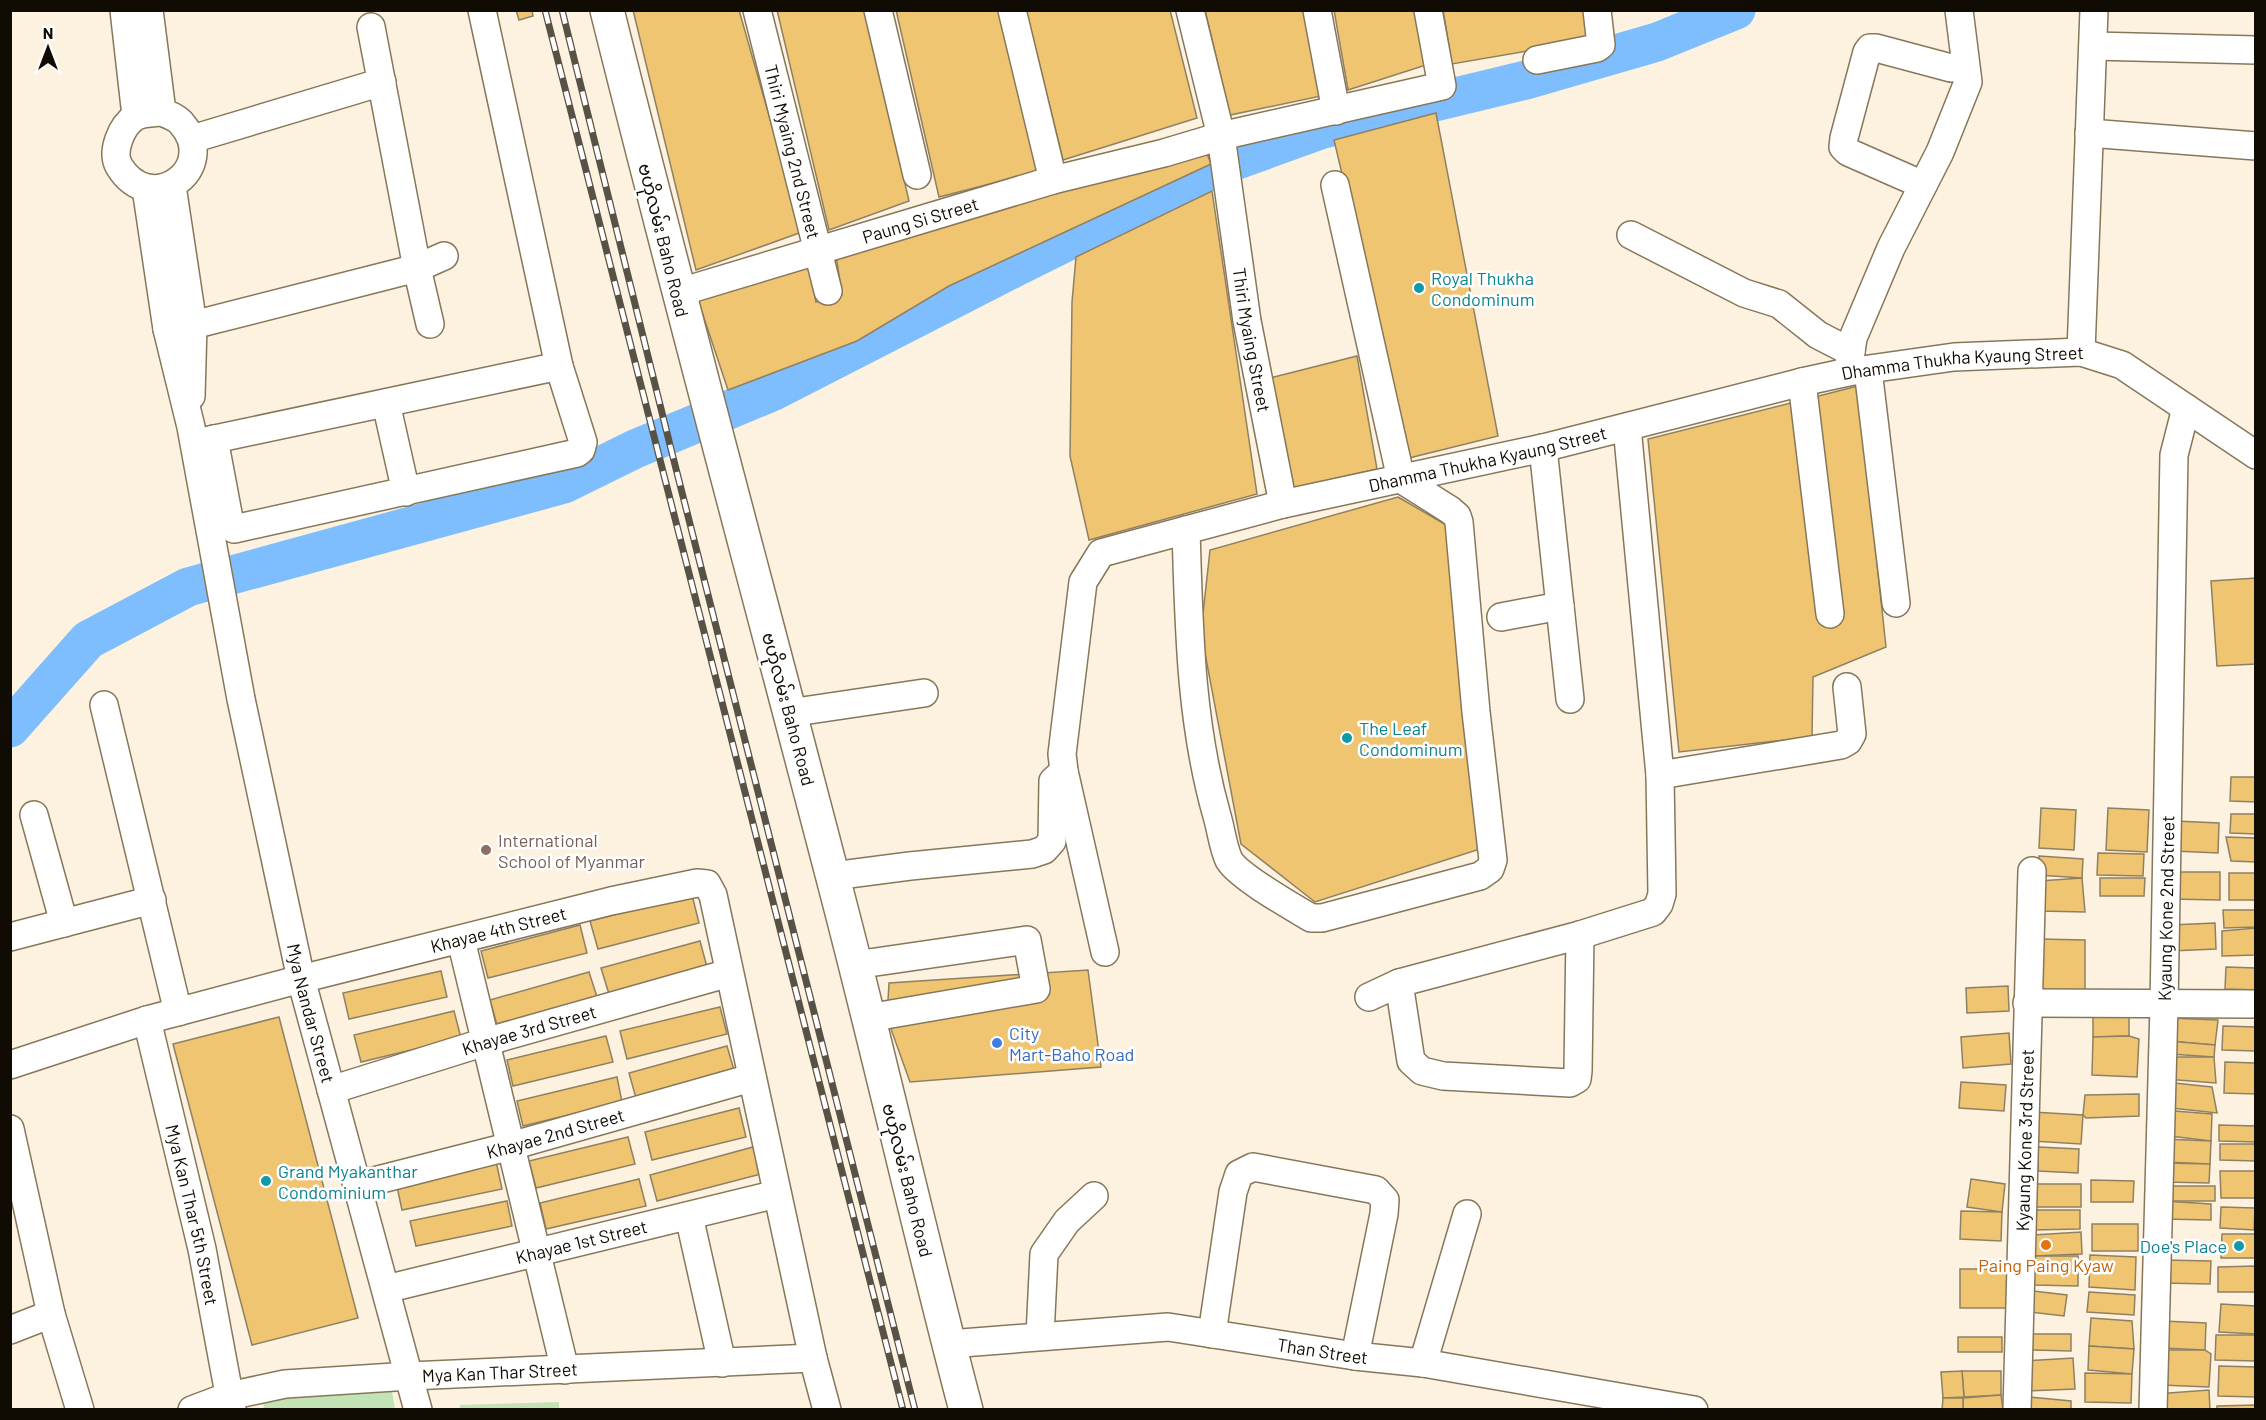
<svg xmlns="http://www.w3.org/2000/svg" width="2266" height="1420" viewBox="0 0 2266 1420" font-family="Barlow,'Noto Sans Myanmar',sans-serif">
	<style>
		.green { fill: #c3e2b5 }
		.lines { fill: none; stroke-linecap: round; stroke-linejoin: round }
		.river { stroke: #7ebefe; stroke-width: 39 }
		.building { fill: #efc572; stroke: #908063; stroke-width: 1.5 }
		.minor-casing { stroke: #87775a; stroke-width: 30 }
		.major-casing { stroke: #87775a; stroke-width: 36 }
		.minor { stroke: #fff; stroke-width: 27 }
		.major { stroke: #fff; stroke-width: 33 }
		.rail-casing { stroke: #585145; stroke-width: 7 }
		.rail { stroke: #fff; stroke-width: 4.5; stroke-dasharray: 14; stroke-linecap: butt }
		.culture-dot { fill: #0f9aa8; stroke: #fff; stroke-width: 2 }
		.education-dot { fill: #8d6e63; stroke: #fff; stroke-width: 2 }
		.shop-dot { fill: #3f7fe0; stroke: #fff; stroke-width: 2 }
		.food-dot { fill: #e8710a; stroke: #fff; stroke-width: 2 }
		.labels { text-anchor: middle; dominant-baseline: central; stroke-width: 5; stroke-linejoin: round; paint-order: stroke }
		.street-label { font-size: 18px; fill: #110c03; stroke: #fff }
		.culture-label { font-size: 18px; fill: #0d838f; stroke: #fff; text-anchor: start }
		.education-label { font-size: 18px; fill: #785e54; stroke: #fff; text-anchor: start }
		.shop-label { font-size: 18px; fill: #366cbe; stroke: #fff; text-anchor: start }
		.food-label { font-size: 18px; fill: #c56008; stroke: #fff }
	</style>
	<rect width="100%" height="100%" fill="#fdf2df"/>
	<!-- green -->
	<g class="green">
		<polygon points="390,1381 395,1409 264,1409 263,1402"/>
		<polygon points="559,1402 559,1409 460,1410 460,1405"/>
	</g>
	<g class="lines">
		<!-- river -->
		<polyline class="river" points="10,728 88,640 188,587 564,484 635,449 774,391 1014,268 1215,168 1323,129 1526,80 1657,42 1736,10"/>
	</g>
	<!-- building -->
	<g class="building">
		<polygon points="516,10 532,10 533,16 519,20"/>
		<polygon points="633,10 739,10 802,232 696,270"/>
		<polygon points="777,10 865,10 909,201 829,230"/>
		<polygon points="896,10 999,10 1040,171 939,197"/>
		<polygon points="1026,10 1170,10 1197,118 1063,160"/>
		<polygon points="1205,10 1304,10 1321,96 1230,115"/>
		<polygon points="1334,10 1415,10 1426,65 1348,90"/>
		<polygon points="1443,10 1587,10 1591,40 1452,64"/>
		<polygon points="1436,113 1498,436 1409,458 1334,140"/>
		<polygon points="1204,146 1211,164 949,286 857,341 728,390 697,297 808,260 816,302 842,295 836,255"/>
		<polygon points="1212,191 1257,494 1089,540 1070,456 1072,302 1076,257"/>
		<polygon points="1357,356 1377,469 1289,489 1270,378"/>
		<polygon points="1858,386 1886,647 1813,677 1812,737 1679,752 1648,439"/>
		<polygon points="1398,497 1460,533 1480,849 1315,902 1241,844 1201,632 1210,550"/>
		<polygon points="2256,578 2256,664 2217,666 2211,581"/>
		<polygon points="2231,777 2256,777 2256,802 2230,801"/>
		<polygon points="2041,808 2076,810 2074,850 2039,848"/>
		<polygon points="2108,808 2149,810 2147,852 2106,850"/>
		<polygon points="2231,814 2256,814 2256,834 2230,833"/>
		<polygon points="2175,821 2219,823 2218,853 2174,851"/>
		<polygon points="2226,837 2256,838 2256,862 2231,861"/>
		<polygon points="2098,853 2144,854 2143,876 2097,875"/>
		<polygon points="2039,856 2083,859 2082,878 2038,875"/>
		<polygon points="2170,872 2220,872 2220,900 2169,899"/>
		<rect x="2229" y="873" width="27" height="27"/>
		<polygon points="2082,878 2085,912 2039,911 2039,881"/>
		<polygon points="2100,878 2145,878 2144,896 2100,896"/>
		<polygon points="692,895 699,923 598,949 590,921"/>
		<polygon points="2223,910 2256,910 2256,927 2224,928"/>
		<polygon points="2215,923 2216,949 2171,951 2170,925"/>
		<polygon points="580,925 587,953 488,978 481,951"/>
		<polygon points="2256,928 2256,955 2222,956 2222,931"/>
		<polygon points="2040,939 2085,940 2085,990 2040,990"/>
		<polygon points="700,941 707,967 609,994 601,968"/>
		<polygon points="2226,967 2256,968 2256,990 2225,989"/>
		<polygon points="1088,970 1101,1067 910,1082 887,1018 889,983"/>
		<polygon points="441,971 447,997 349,1019 343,993"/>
		<polygon points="589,972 597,997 497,1025 490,1000"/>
		<polygon points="2008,986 2009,1011 1967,1013 1966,988"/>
		<polygon points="720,1007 727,1034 627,1059 620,1031"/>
		<polygon points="454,1011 461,1038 361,1062 354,1035"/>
		<polygon points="2129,1013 2129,1036 2093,1037 2093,1014"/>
		<polygon points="279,1017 358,1318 252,1345 173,1044"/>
		<polygon points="2168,1018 2218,1020 2215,1045 2168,1041"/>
		<polygon points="2223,1026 2256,1027 2256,1051 2222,1050"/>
		<polygon points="2009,1033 2011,1064 1963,1068 1961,1037"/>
		<polygon points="606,1036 613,1062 513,1086 507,1060"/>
		<polygon points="2129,1036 2139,1039 2137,1077 2092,1075 2093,1037"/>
		<polygon points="2168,1041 2215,1045 2214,1057 2170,1054"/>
		<polygon points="727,1046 734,1070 636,1098 629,1073"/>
		<polygon points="2166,1057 2214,1057 2216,1083 2165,1079"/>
		<polygon points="2225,1062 2256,1063 2256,1094 2224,1093"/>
		<polygon points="617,1077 622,1102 523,1126 517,1101"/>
		<polygon points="1961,1082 2006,1085 2004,1111 1959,1108"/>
		<polygon points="2165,1082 2212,1087 2217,1113 2162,1107"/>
		<polygon points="2139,1094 2139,1116 2086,1118 2083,1115 2085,1095"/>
		<polygon points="739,1108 746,1137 652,1160 645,1132"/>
		<polygon points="2162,1110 2212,1114 2211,1141 2161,1135"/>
		<polygon points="2032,1112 2083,1115 2081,1144 2030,1141"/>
		<polygon points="2219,1125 2256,1126 2256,1142 2219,1141"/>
		<polygon points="628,1137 635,1164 536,1188 529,1161"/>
		<polygon points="2164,1139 2211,1141 2210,1164 2163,1162"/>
		<polygon points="2220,1144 2256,1144 2256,1161 2220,1160"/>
		<polygon points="753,1147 761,1174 657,1201 650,1175"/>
		<polygon points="2038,1147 2079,1149 2078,1173 2038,1171"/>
		<polygon points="496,1161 502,1189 402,1210 396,1182"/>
		<polygon points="2164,1163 2210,1164 2209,1183 2164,1182"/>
		<polygon points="2220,1171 2256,1171 2256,1198 2221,1198"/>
		<polygon points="639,1179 646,1206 546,1229 540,1203"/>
		<polygon points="1971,1179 2005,1184 2002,1212 1967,1207"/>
		<polygon points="2091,1180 2134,1181 2133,1202 2091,1202"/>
		<rect x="2032" y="1184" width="49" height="23"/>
		<rect x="2164" y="1186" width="51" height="15"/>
		<polygon points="507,1201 512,1226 416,1246 410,1221"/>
		<polygon points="2164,1201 2211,1204 2211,1220 2162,1219"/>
		<polygon points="2221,1207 2255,1208 2254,1230 2220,1228"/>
		<polygon points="2032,1210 2080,1210 2080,1229 2032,1230"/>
		<polygon points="1961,1211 2002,1212 2001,1241 1960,1239"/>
		<rect x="2092" y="1224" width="46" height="27"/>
		<polygon points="2081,1232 2082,1254 2034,1256 2033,1235"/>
		<polygon points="2222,1234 2256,1234 2256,1258 2221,1258"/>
		<polygon points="2090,1255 2136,1257 2135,1290 2089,1287"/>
		<polygon points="2034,1256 2078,1256 2078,1286 2034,1285"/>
		<polygon points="2163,1260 2211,1261 2210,1284 2162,1283"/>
		<polygon points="2256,1266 2256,1292 2218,1292 2218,1267"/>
		<rect x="1960" y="1269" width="48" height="39"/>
		<polygon points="2033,1291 2067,1295 2064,1316 2030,1312"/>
		<polygon points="2089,1292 2135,1295 2134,1315 2087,1312"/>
		<polygon points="2221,1304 2256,1306 2256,1334 2219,1332"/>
		<polygon points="2091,1318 2132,1321 2134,1349 2089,1346"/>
		<polygon points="2163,1321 2206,1323 2205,1350 2161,1348"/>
		<polygon points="2029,1334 2071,1334 2071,1351 2028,1350"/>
		<polygon points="2216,1335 2256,1335 2256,1361 2215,1360"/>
		<rect x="1958" y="1337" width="44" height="15"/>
		<polygon points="2089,1346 2134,1349 2132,1374 2088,1370"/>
		<polygon points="2163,1350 2205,1350 2211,1354 2209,1387 2161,1385"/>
		<polygon points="2073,1358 2075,1389 2027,1391 2025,1361"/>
		<polygon points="2219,1366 2256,1367 2256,1397 2218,1396"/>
		<polygon points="1962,1371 2001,1371 2001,1395 1964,1397"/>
		<polygon points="1962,1371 1964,1397 1943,1398 1941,1372"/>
		<polygon points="2085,1373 2132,1374 2131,1403 2085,1402"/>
		<polygon points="2209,1390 2210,1410 2157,1410 2156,1394"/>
		<polygon points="2001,1395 2003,1410 1963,1410 1963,1398"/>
		<polygon points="2030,1397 2071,1401 2071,1410 2029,1410"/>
		<polygon points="1943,1398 1963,1398 1963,1410 1942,1410"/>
		<polygon points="2256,1405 2256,1410 2217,1410 2217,1406"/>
	</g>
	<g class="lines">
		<!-- minor casing -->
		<g class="minor-casing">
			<g id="minor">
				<polyline points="124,10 136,116"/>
				<polyline points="149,10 162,112"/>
				<path id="s1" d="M757,10L828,291"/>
				<polyline points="878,10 917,175"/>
				<polyline points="1012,10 1053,180"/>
				<path id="s2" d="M1190,10L1221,136L1247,321L1283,504"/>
				<polyline points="1317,10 1336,111"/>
				<polyline points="371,27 417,268 430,324"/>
				<polyline points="2093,46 2256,50"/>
				<polyline points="1537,60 1597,48 1601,45 1597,10"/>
				<path d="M162,112C169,115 178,118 182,124C220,168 151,219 119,166C111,152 121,126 135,117C141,113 155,113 162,112Z"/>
				<polyline points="2089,133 2256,146"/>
				<polyline points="192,139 382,82"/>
				<polyline points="1923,185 1848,152 1843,147 1844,138 1867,52 1870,48 1876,48 1951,68"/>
				<polyline points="172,186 193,325 191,396"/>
				<path id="s3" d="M146,188L167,329L191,427L241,699L301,979L418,1410"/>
				<polyline points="1631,235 1744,293 1779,304 1818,335 1851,352"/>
				<path id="s4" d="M677,293L1053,180L1164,153L1221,136L1442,86L1428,10"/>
				<polyline points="167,329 193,325 417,268 444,256"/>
				<polyline points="2081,352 2094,10"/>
				<polyline points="1868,370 1896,603"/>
				<polyline points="1848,372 1853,338 1891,248 1940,152 1968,82 1959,10"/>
				<polyline points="1802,382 1830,614"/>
				<polyline points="386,403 406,492"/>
				<polyline points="214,439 230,524 234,529 577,453 581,450 583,442 559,366 482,10"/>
				<polyline points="196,443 559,366"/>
				<polyline points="1543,448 1570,699"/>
				<path d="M1186,530C1189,628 1190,721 1217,816C1221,829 1223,848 1229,860C1239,877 1293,907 1311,918H1322L1480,876L1490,869L1493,860L1476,712L1459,522L1457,516L1450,510L1401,479L1335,185"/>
				<polyline points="1501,617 1560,606"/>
				<polyline points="104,705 178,1012"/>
				<polyline points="789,713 924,693"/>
				<polyline points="1660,775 1841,745 1848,741 1852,734 1847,687"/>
				<polyline points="34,815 64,923"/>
				<polyline points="833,876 910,866 1032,854 1044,850 1052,841 1053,781 1064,771"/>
				<polyline points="10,937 152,900"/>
				<polyline points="461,940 565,1370"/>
				<path id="s5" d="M1105,952L1064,771L1062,754L1083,582L1101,553L1283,504L1543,448L1802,382L1848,372L1954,357L2081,352L2122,365L2256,455"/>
				<polyline points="855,965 1027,940 1036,989 868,1018"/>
				<polyline points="1399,983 1411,1061 1422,1071 1443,1076 1570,1083 1577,1079 1578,1071 1580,935"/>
				<polyline points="1369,997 1399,983 1580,935 1653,912 1659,904 1662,894 1660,775 1627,427"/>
				<polyline points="2027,1003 2256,1004"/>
				<path id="s6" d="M147,1020L202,1249L232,1410"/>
				<path id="s7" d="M10,1065L147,1020L301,979L611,901L697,883L707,884L713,895L813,1358L827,1410"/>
				<path id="s8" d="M331,1090L485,1042L729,973"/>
				<polyline points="10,1129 51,1314 80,1410"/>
				<path id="s9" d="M358,1185L511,1146L751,1078"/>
				<polyline points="689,1216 722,1363"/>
				<path id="s10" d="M386,1289L777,1194"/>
				<polyline points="10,1330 51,1314"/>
				<polyline points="1212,1334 1233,1192 1239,1174 1253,1167 1376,1190 1385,1200 1384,1214 1355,1356"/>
				<polyline points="1040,1336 1044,1254 1067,1221 1094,1196"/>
				<path id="s11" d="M949,1344L1168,1327L1355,1356L1423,1363L1694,1410"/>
				<polyline points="1423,1363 1467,1214"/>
				<path id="s12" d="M192,1410L229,1396L285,1384L410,1376L813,1358"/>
				<path id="s13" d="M2017,1410L2032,871"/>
				<path id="s14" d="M2153,1410L2164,1005L2174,455L2186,408"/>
			</g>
		</g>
		<!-- major casing -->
		<g class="major-casing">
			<path id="major" d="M607,10C679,299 757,586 832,874C879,1052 919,1232 966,1410"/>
		</g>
		<!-- minor -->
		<use href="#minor" class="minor"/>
		<!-- major -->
		<use href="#major" class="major"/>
		<!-- rail casing -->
		<g class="rail-casing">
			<g id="rail">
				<polyline points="545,10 903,1410"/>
				<polyline points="562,10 673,457 915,1410"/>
			</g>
		</g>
		<!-- rail -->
		<use href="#rail" class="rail"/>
	</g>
	<!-- markers -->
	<g class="culture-dot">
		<circle cx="1419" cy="288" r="6"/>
		<circle cx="1347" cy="738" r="6"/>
		<circle cx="266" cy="1181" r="6"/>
		<circle cx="2239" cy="1246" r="6"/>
	</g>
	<circle class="education-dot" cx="486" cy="850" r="6"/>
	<circle class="shop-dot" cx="997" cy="1043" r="6"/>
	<circle class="food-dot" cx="2046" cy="1245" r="6"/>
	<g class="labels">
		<!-- street labels -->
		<g class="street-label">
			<text stroke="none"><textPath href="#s1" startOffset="146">Thiri Myaing 2nd Street</textPath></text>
			<text stroke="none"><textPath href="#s4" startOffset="254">Paung Si Street</textPath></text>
			<text transform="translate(664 240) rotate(76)">ဗဟိုလမ်း Baho Road</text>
			<text stroke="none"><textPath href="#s2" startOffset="336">Thiri Myaing Street</textPath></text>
			<text stroke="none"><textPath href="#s5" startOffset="1294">Dhamma Thukha Kyaung Street</textPath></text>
			<text stroke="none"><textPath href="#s5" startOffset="808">Dhamma Thukha Kyaung Street</textPath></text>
			<text transform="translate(789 709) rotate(75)">ဗဟိုလမ်း Baho Road</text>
			<text stroke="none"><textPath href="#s14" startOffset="502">Kyaung Kone 2nd Street</textPath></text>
			<text stroke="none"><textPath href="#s7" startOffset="507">Khayae 4th Street</textPath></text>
			<text stroke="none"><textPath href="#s3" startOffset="842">Mya Nandar Street</textPath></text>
			<text stroke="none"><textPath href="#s8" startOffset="207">Khayae 3rd Street</textPath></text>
			<text stroke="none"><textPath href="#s9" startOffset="204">Khayae 2nd Street</textPath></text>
			<text stroke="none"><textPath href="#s13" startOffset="270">Kyaung Kone 3rd Street</textPath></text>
			<text transform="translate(908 1180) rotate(76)">ဗဟိုလမ်း Baho Road</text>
			<text stroke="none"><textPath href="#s6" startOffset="200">Mya Kan Thar 5th Street</textPath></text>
			<text stroke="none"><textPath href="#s10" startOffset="201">Khayae 1st Street</textPath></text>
			<text stroke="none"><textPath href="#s11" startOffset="376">Than Street</textPath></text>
			<text stroke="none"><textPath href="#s12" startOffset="312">Mya Kan Thar Street</textPath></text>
		</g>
		<!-- culture labels -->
		<g class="culture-label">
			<text x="1431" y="278">Royal Thukha<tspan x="1431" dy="21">Condominum</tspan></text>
			<text x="1359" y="728">The Leaf<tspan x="1359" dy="21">Condominum</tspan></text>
			<text x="278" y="1171">Grand Myakanthar<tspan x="278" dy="21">Condominium</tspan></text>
			<text x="2227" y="1246" text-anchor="end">Doe's Place</text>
		</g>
		<!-- education labels -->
		<g class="education-label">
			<text x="498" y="840">International<tspan x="498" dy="21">School of Myanmar</tspan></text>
		</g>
		<!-- shop labels -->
		<g class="shop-label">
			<text x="1009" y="1033">City<tspan x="1009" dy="21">Mart-Baho Road</tspan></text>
		</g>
		<!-- food labels -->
		<g class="food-label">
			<text x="2046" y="1265">Paing Paing Kyaw</text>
		</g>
	</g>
	<!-- border -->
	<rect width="2266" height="1420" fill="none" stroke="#110c03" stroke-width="24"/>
	<!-- north arrow -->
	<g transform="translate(48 48)" stroke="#ffffff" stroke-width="4.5" paint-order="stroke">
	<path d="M0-4.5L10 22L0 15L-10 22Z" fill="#110c03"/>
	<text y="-9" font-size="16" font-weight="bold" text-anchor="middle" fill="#110c03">N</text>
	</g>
</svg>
